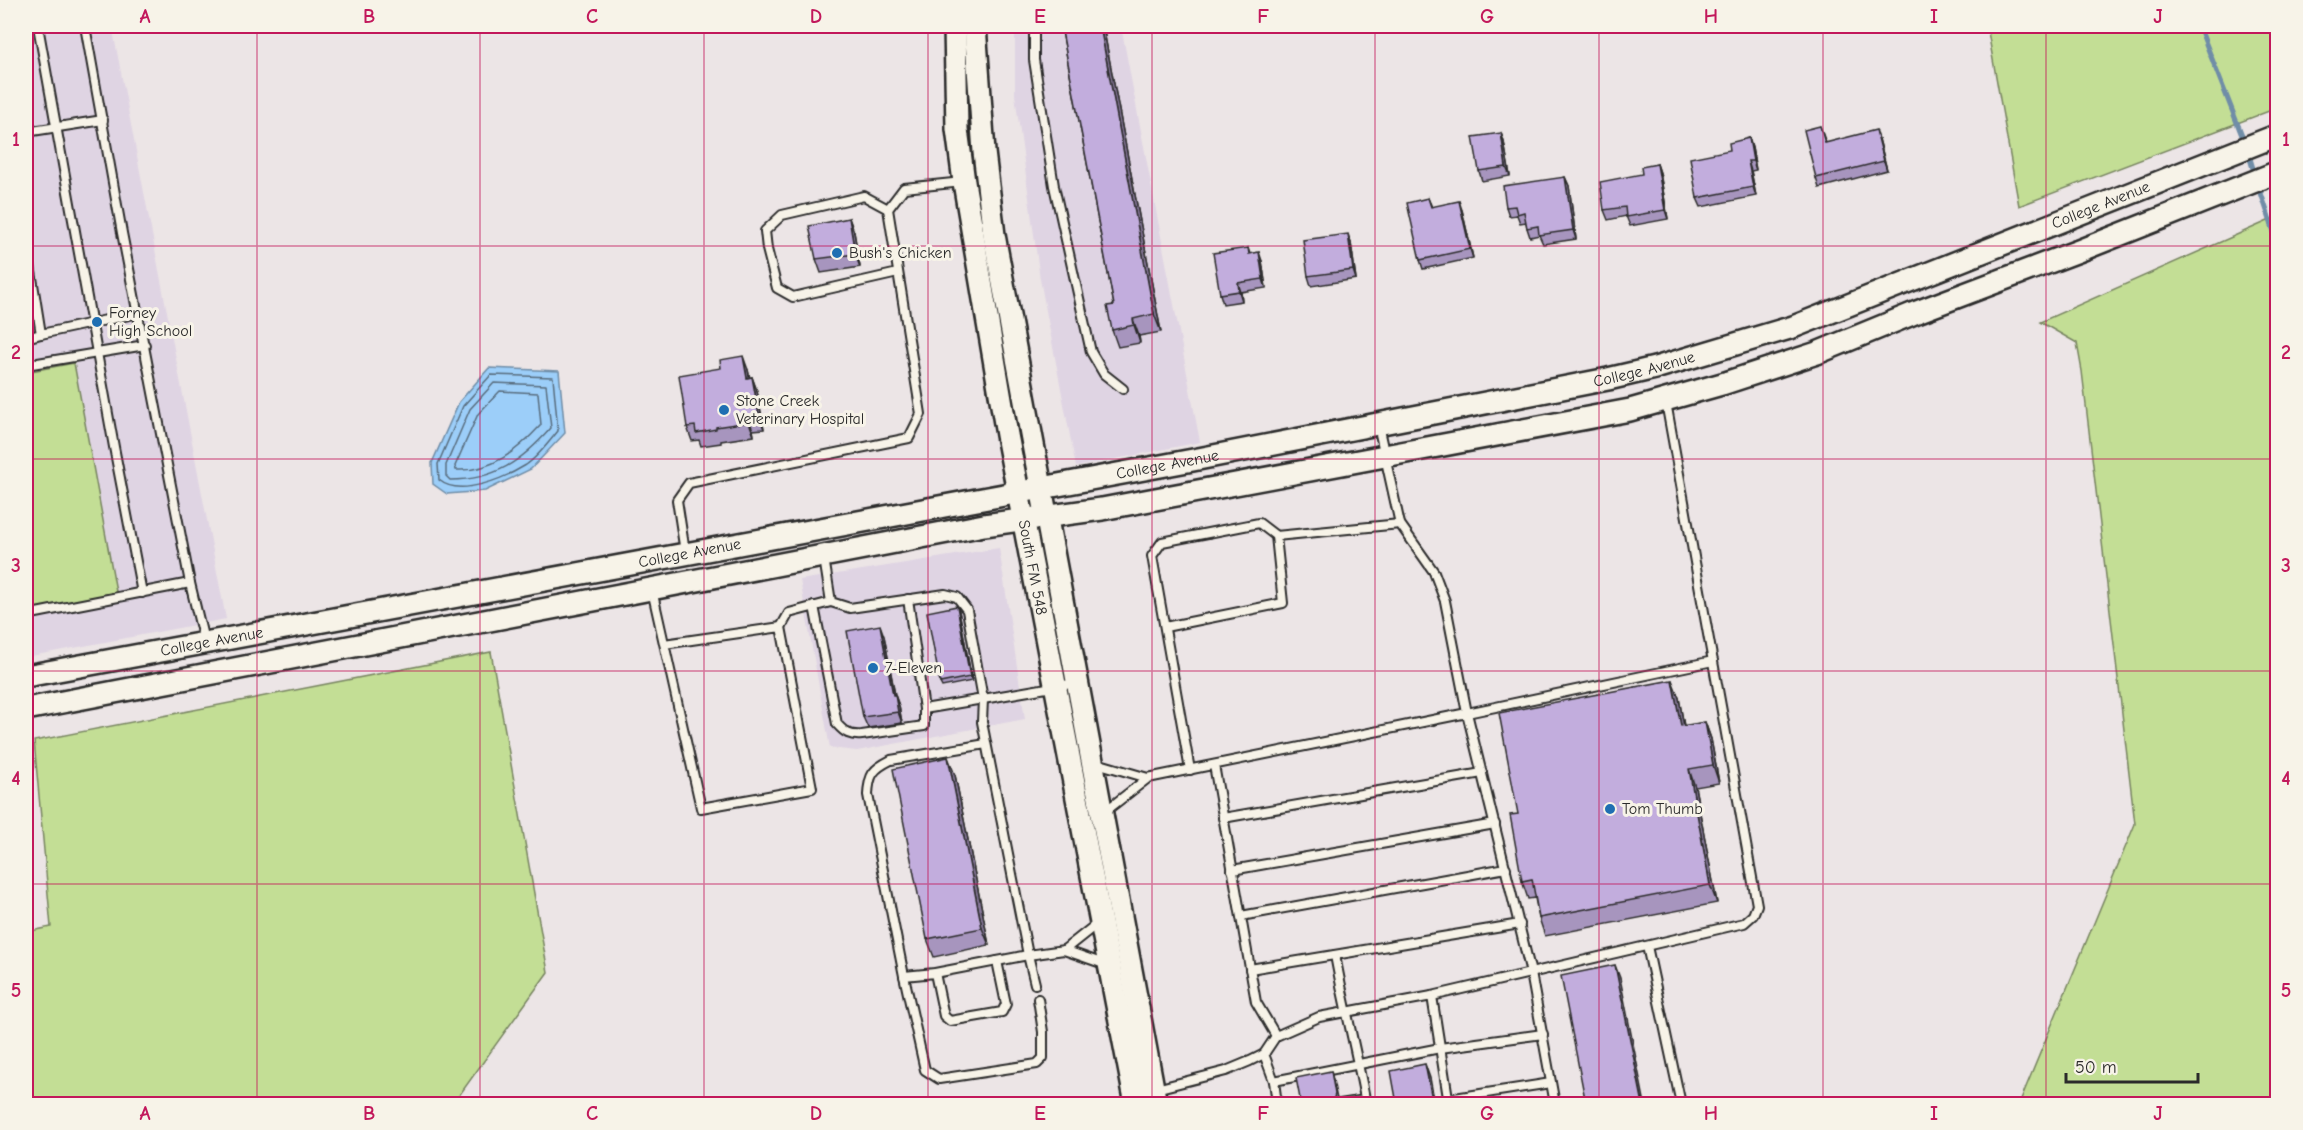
<svg xmlns="http://www.w3.org/2000/svg" width="2303" height="1130" viewBox="0 0 2303 1130" font-family="'Comic Neue',sans-serif">
	<style>
		.built { fill: #dfd4e3 }
		.green { fill: #c3de95; stroke: #778460; stroke-width: 1.5 }
		.water { fill: #9ccef9; stroke: #6f8da7; stroke-width: 1.5 }
		.lines { fill: none; stroke-linecap: round; stroke-linejoin: round }
		.shore { stroke: #586c7d; stroke-width: 1.5 }
		.stream { stroke: #6f8da7; stroke-width: 5 }
		.service-casing { stroke: #2b2b2b; stroke-width: 12 }
		.secondary-casing { stroke: #2b2b2b; stroke-width: 26 }
		.service { stroke: #f7f3e8; stroke-width: 8 }
		.secondary { stroke: #f7f3e8; stroke-width: 21 }
		.wall { fill: #a795be; stroke: #2b2b2b; stroke-width: 1.5 }
		.shaded-wall { fill: #88799b; stroke: #2b2b2b; stroke-width: 1.5 }
		.building { fill: #c2addd; stroke: #2b2b2b; stroke-width: 1.5 }
		.grid { fill: none; stroke: #c2185b; stroke-width: 1.5; stroke-opacity: 0.55 }
		.poi-dot { fill: #1f6fb2; stroke: #f7f3e8; stroke-width: 2 }
		.labels { text-anchor: middle; dominant-baseline: central; stroke-width: 6; stroke-linejoin: round; paint-order: stroke }
		.street-label { font-size: 16px; fill: #2b2b2b; stroke: #f7f3e8 }
		.poi-label { font-size: 16px; fill: #2b2b2b; stroke: #f7f3e8; text-anchor: start }
		.neatline { fill: none; stroke: #c2185b; stroke-width: 2 }
		.grid-label { font-size: 20px; text-anchor: middle; font-weight: bold; fill: #c2185b }
	</style>
	<rect width="100%" height="100%" fill="#ece5e6"/>
	<filter id="ink" filterUnits="userSpaceOnUse"><feTurbulence type="fractalNoise" baseFrequency=".0167" numOctaves="2"/><feDisplacementMap in="SourceGraphic" scale="12" xChannelSelector="R" yChannelSelector="G"/><feConvolveMatrix kernelMatrix="1 2 1 2 8 2 1 2 1" color-interpolation-filters="sRGB"/></filter>
	<g filter="url(#ink)">
		<!-- built -->
		<g class="built">
			<polygon points="26,26 112,26 226,619 26,657"/>
			<polygon points="1015,26 1121,26 1200,442 1076,467 1040,279 1015,95"/>
			<polygon points="999,548 1025,719 857,751 830,748 800,580"/>
		</g>
		<!-- green -->
		<g class="green">
			<polygon points="1987,26 2275,26 2278,32 2277,108 2019,206"/>
			<polygon points="2277,217 2277,1104 2019,1104 2135,824 2082,371 2077,343 2040,322"/>
			<polygon points="74,363 118,602 26,619 26,372"/>
			<polygon points="491,652 548,972 453,1104 26,1104 26,932 51,927 34,741"/>
		</g>
		<!-- water -->
		<polygon class="water" points="489,368 559,371 565,433 531,469 485,491 447,494 433,484 432,463 459,402"/>
		<g class="lines">
			<!-- shore -->
			<g class="shore">
				<path d="M491,375L553,377L558,431C549,442 538,457 526,465C505,478 460,498 439,480L438,464L463,406Z"/>
				<path d="M494,383L546,385L551,428C522,461 495,480 450,480L446,476V465L470,409Z"/>
				<path d="M500,391L538,393L541,425C518,450 492,472 456,470L455,466L478,414Z"/>
			</g>
			<!-- stream -->
			<g class="stream">
				<polyline points="2199,26 2245,143"/>
				<polyline points="2248,152 2255,175"/>
				<polyline points="2258,184 2278,244"/>
			</g>
			<!-- service casing -->
			<g class="service-casing">
				<g id="service">
					<polyline points="38,26 114,447 142,593"/>
					<polyline points="85,26 122,233 190,583"/>
					<polyline points="1034,26 1034,60 1054,186 1091,352 1104,374 1123,389"/>
					<polyline points="26,132 103,120"/>
					<polyline points="888,209 864,196 782,215 765,231 767,249 777,288 793,297 898,273"/>
					<polyline points="26,240 41,334 139,313"/>
					<polyline points="26,338 41,334"/>
					<polyline points="26,365 145,345"/>
					<polyline points="1378,425 1400,524 1434,572 1445,601 1467,713 1713,661"/>
					<polyline points="685,552 677,500 689,483 909,438 921,414 888,209 904,188 963,182"/>
					<polyline points="824,558 831,602 850,608 945,594 957,597 967,610 983,699 1076,683"/>
					<polyline points="652,590 701,808 812,788 781,627 664,644"/>
					<polyline points="908,599 924,709"/>
					<path d="M814,606L837,724C845,733 850,736 862,735L924,726V709L983,699L982,722L1028,955L1064,950L1107,965"/>
					<polyline points="26,615 190,583 204,641"/>
					<polyline points="781,627 789,613 831,602"/>
					<polyline points="1165,627 1283,603 1276,536"/>
					<path d="M986,744L891,760C873,769 869,774 868,795L904,976L935,973L1028,955L1035,984"/>
					<polyline points="1093,762 1148,778 1103,813"/>
					<polyline points="1214,765 1256,1002 1276,1036"/>
					<polyline points="1190,770 1152,556 1162,542 1259,523 1276,536 1400,524"/>
					<polyline points="1148,778 1467,713 1531,973 1555,1104"/>
					<polyline points="1223,818 1482,773"/>
					<polyline points="1232,870 1495,824"/>
					<polyline points="1241,916 1506,868"/>
					<polyline points="1647,946 1681,1104"/>
					<polyline points="1064,950 1098,923"/>
					<path d="M1335,955C1344,1005 1357,1054 1366,1104"/>
					<polyline points="1250,969 1520,924"/>
					<polyline points="935,973 944,1016 950,1021 1002,1012 1006,1004 997,961"/>
					<polyline points="904,976 925,1070 939,1079 1037,1064 1043,1058 1043,1032 1038,999"/>
					<polyline points="1432,996 1449,1104"/>
					<polyline points="1264,1054 1274,1081 1277,1104"/>
					<polyline points="1274,1081 1440,1048 1543,1034"/>
					<polyline points="1156,1089 1226,1071 1250,1061 1264,1054 1276,1036 1319,1017 1432,996 1744,923 1753,915 1757,905 1666,402"/>
					<polyline points="1448,1099 1551,1083"/>
					<polyline points="1340,1104 1365,1100"/>
				</g>
			</g>
			<!-- secondary casing -->
			<g class="secondary-casing">
				<g id="secondary">
					<path id="s1" d="M955,26L957,129L964,182L1007,435L1136,1104"/>
					<polyline points="975,26 984,152 994,235 1156,1104"/>
					<path id="s2" d="M26,676L1193,460L1608,379L1655,368L1793,327L2278,135"/>
					<polyline points="26,709 984,525 1102,509 1630,410 1722,384 1817,353 1917,312 2081,250 2278,172"/>
				</g>
			</g>
			<!-- service -->
			<use href="#service" class="service"/>
			<!-- secondary -->
			<use href="#secondary" class="secondary"/>
		</g>
		<!-- wall -->
		<g class="wall">
			<polygon points="1061,26 1103,26 1161,332 1139,336 1140,343 1118,347 1112,330 1114,305"/>
			<polygon points="1820,126 1826,143 1879,139 1887,170 1819,188 1816,178"/>
			<polygon points="1501,133 1504,142 1510,176 1482,181 1479,171"/>
			<polygon points="1749,138 1752,148 1756,170 1751,171 1756,196 1701,207 1697,198 1730,150"/>
			<polygon points="1657,164 1660,173 1668,219 1630,226 1626,216 1608,220 1604,210 1642,174"/>
			<polygon points="1565,177 1569,186 1576,239 1543,244 1539,235 1530,237 1527,228 1526,222 1520,223 1517,215 1509,216 1506,207"/>
			<polygon points="1428,198 1432,207 1462,210 1473,258 1423,269 1420,260"/>
			<polygon points="849,218 854,232 860,267 821,273 816,259"/>
			<polygon points="1351,243 1356,279 1311,286 1308,276"/>
			<polygon points="1248,248 1250,254 1262,261 1266,288 1241,292 1242,301 1223,304 1220,294"/>
			<polygon points="748,370 750,378 752,377 757,391 764,429 753,430 754,436 721,441 721,443 701,446 699,440 692,441 687,427"/>
			<polygon points="957,606 959,611 972,681 942,687 940,683"/>
			<polygon points="884,636 895,695 899,706 902,723 868,728 863,717"/>
			<polygon points="1679,698 1684,726 1705,722 1711,739 1719,783 1695,787 1717,903 1545,936 1539,918 1535,898 1528,899 1522,881"/>
			<polygon points="955,775 989,945 934,957 927,939"/>
		</g>
		<!-- shaded-wall -->
		<g class="shaded-wall">
			<polygon points="1100,26 1103,26 1161,332 1154,314"/>
			<polygon points="1876,130 1879,139 1887,170 1884,161"/>
			<polygon points="1501,133 1504,142 1510,176 1506,167"/>
			<polygon points="1749,138 1752,148 1756,170 1753,161"/>
			<polygon points="1748,161 1751,171 1756,196 1753,187"/>
			<polygon points="1657,164 1660,173 1668,219 1665,210"/>
			<polygon points="1565,177 1569,186 1576,239 1573,230"/>
			<polygon points="1459,201 1462,210 1473,258 1470,249"/>
			<polygon points="849,218 854,232 860,267 855,254"/>
			<polygon points="1348,234 1351,243 1356,279 1353,270"/>
			<polygon points="1259,252 1262,261 1266,288 1263,279"/>
			<polygon points="1238,283 1241,292 1242,301 1239,291"/>
			<polygon points="1133,319 1139,336 1140,343 1134,325"/>
			<polygon points="743,356 748,370 752,392 747,378"/>
			<polygon points="752,377 757,391 764,429 759,415"/>
			<polygon points="748,417 753,430 754,436 749,422"/>
			<polygon points="957,606 959,611 972,681 970,677"/>
			<polygon points="880,625 884,636 897,707 893,695"/>
			<polygon points="1672,680 1679,698 1687,744 1681,726"/>
			<polygon points="895,695 899,706 902,723 898,712"/>
			<polygon points="1705,722 1711,739 1719,783 1713,765"/>
			<polygon points="948,757 955,775 989,945 982,928"/>
			<polygon points="1689,769 1695,787 1717,903 1710,885"/>
			<polygon points="1615,965 1620,978 1645,1104 1643,1104"/>
			<polygon points="1425,1064 1430,1078 1435,1104 1433,1104"/>
			<polygon points="1331,1071 1337,1099 1335,1104 1333,1101"/>
		</g>
		<!-- building -->
		<g class="building">
			<polygon points="1061,26 1100,26 1154,314 1133,319 1134,325 1112,330 1107,306 1114,305"/>
			<polygon points="1820,126 1825,143 1876,130 1884,161 1816,178 1804,130"/>
			<polygon points="1501,133 1506,167 1479,171 1473,137"/>
			<polygon points="1749,138 1753,161 1748,161 1753,187 1697,198 1690,158 1730,150 1729,143"/>
			<polygon points="1657,164 1665,210 1626,217 1625,207 1604,210 1600,182 1642,174 1641,167"/>
			<polygon points="1565,177 1573,230 1539,235 1538,226 1527,228 1524,212 1517,214 1515,206 1506,207 1503,186"/>
			<polygon points="1428,198 1431,207 1459,201 1470,249 1420,260 1407,203"/>
			<polygon points="849,218 855,254 816,259 809,226"/>
			<polygon points="1348,234 1353,270 1308,276 1303,240"/>
			<polygon points="1248,248 1249,254 1259,252 1263,279 1238,283 1239,291 1220,294 1213,253"/>
			<polygon points="743,356 747,378 752,377 759,415 748,417 749,422 716,427 716,429 696,433 695,426 687,427 679,375 721,368 720,360"/>
			<polygon points="957,606 970,677 940,683 927,612"/>
			<polygon points="880,625 893,695 895,695 898,712 863,717 847,631"/>
			<polygon points="1672,680 1681,726 1705,722 1713,765 1689,769 1710,885 1539,918 1532,879 1522,881 1510,815 1518,814 1499,713"/>
			<polygon points="948,757 982,928 927,939 893,769"/>
			<polygon points="1615,965 1643,1104 1586,1104 1561,976"/>
			<polygon points="1425,1064 1433,1104 1397,1104 1391,1071"/>
			<polygon points="1331,1071 1335,1094 1333,1101 1337,1104 1301,1104 1296,1078"/>
		</g>
	</g>
	<!-- grid -->
	<path class="grid" d="M257,26V1104M480,26V1104M704,26V1104M928,26V1104M1152,26V1104M1375,26V1104M1599,26V1104M1823,26V1104M2046,26V1104M26,246H2278M26,459H2278M26,671H2278M26,884H2278"/>
	<!-- markers -->
	<g class="poi-dot">
		<circle cx="837" cy="253" r="6"/>
		<circle cx="97" cy="322" r="6"/>
		<circle cx="724" cy="410" r="6"/>
		<circle cx="873" cy="668" r="6"/>
		<circle cx="1610" cy="809" r="6"/>
	</g>
	<g class="labels">
		<!-- street labels -->
		<g class="street-label">
			<text stroke="none"><textPath href="#s2" startOffset="2133">College Avenue</textPath></text>
			<text stroke="none"><textPath href="#s2" startOffset="1647">College Avenue</textPath></text>
			<text stroke="none"><textPath href="#s2" startOffset="1161">College Avenue</textPath></text>
			<text stroke="none"><textPath href="#s2" startOffset="675">College Avenue</textPath></text>
			<text stroke="none"><textPath href="#s1" startOffset="548">South FM 548</textPath></text>
			<text stroke="none"><textPath href="#s2" startOffset="189">College Avenue</textPath></text>
		</g>
		<!-- poi labels -->
		<g class="poi-label">
			<text x="849" y="253">Bush's Chicken</text>
			<text x="109" y="313">Forney<tspan x="109" dy="18">High School</tspan></text>
			<text x="736" y="401">Stone Creek<tspan x="736" dy="18">Veterinary Hospital</tspan></text>
			<text x="885" y="668">7-Eleven</text>
			<text x="1622" y="809">Tom Thumb</text>
		</g>
	</g>
	<!-- margin -->
	<rect width="2303" height="1130" fill="none" stroke="#f7f3e8" stroke-width="66"/>
	<!-- scale -->
	<path d="M2066 1073v9h132v-9" fill="none" stroke="#2b2b2b" stroke-width="3"/>
	<text x="2075" y="1073" font-size="18" fill="#2b2b2b" stroke="#f7f3e8" stroke-width="4.5" paint-order="stroke">50 m</text>
	<rect x="33" y="33" width="2237" height="1064" class="neatline"/>
	<g class="grid-label">
		<text x="145" y="23">A</text>
		<text x="369" y="23">B</text>
		<text x="592" y="23">C</text>
		<text x="816" y="23">D</text>
		<text x="1040" y="23">E</text>
		<text x="1263" y="23">F</text>
		<text x="1487" y="23">G</text>
		<text x="1711" y="23">H</text>
		<text x="1934" y="23">I</text>
		<text x="2158" y="23">J</text>
		<text x="16" y="146">1</text>
		<text x="2286" y="146">1</text>
		<text x="16" y="359">2</text>
		<text x="2286" y="359">2</text>
		<text x="16" y="572">3</text>
		<text x="2286" y="572">3</text>
		<text x="16" y="785">4</text>
		<text x="2286" y="785">4</text>
		<text x="16" y="997">5</text>
		<text x="2286" y="997">5</text>
		<text x="145" y="1120">A</text>
		<text x="369" y="1120">B</text>
		<text x="592" y="1120">C</text>
		<text x="816" y="1120">D</text>
		<text x="1040" y="1120">E</text>
		<text x="1263" y="1120">F</text>
		<text x="1487" y="1120">G</text>
		<text x="1711" y="1120">H</text>
		<text x="1934" y="1120">I</text>
		<text x="2158" y="1120">J</text>
	</g>
</svg>
